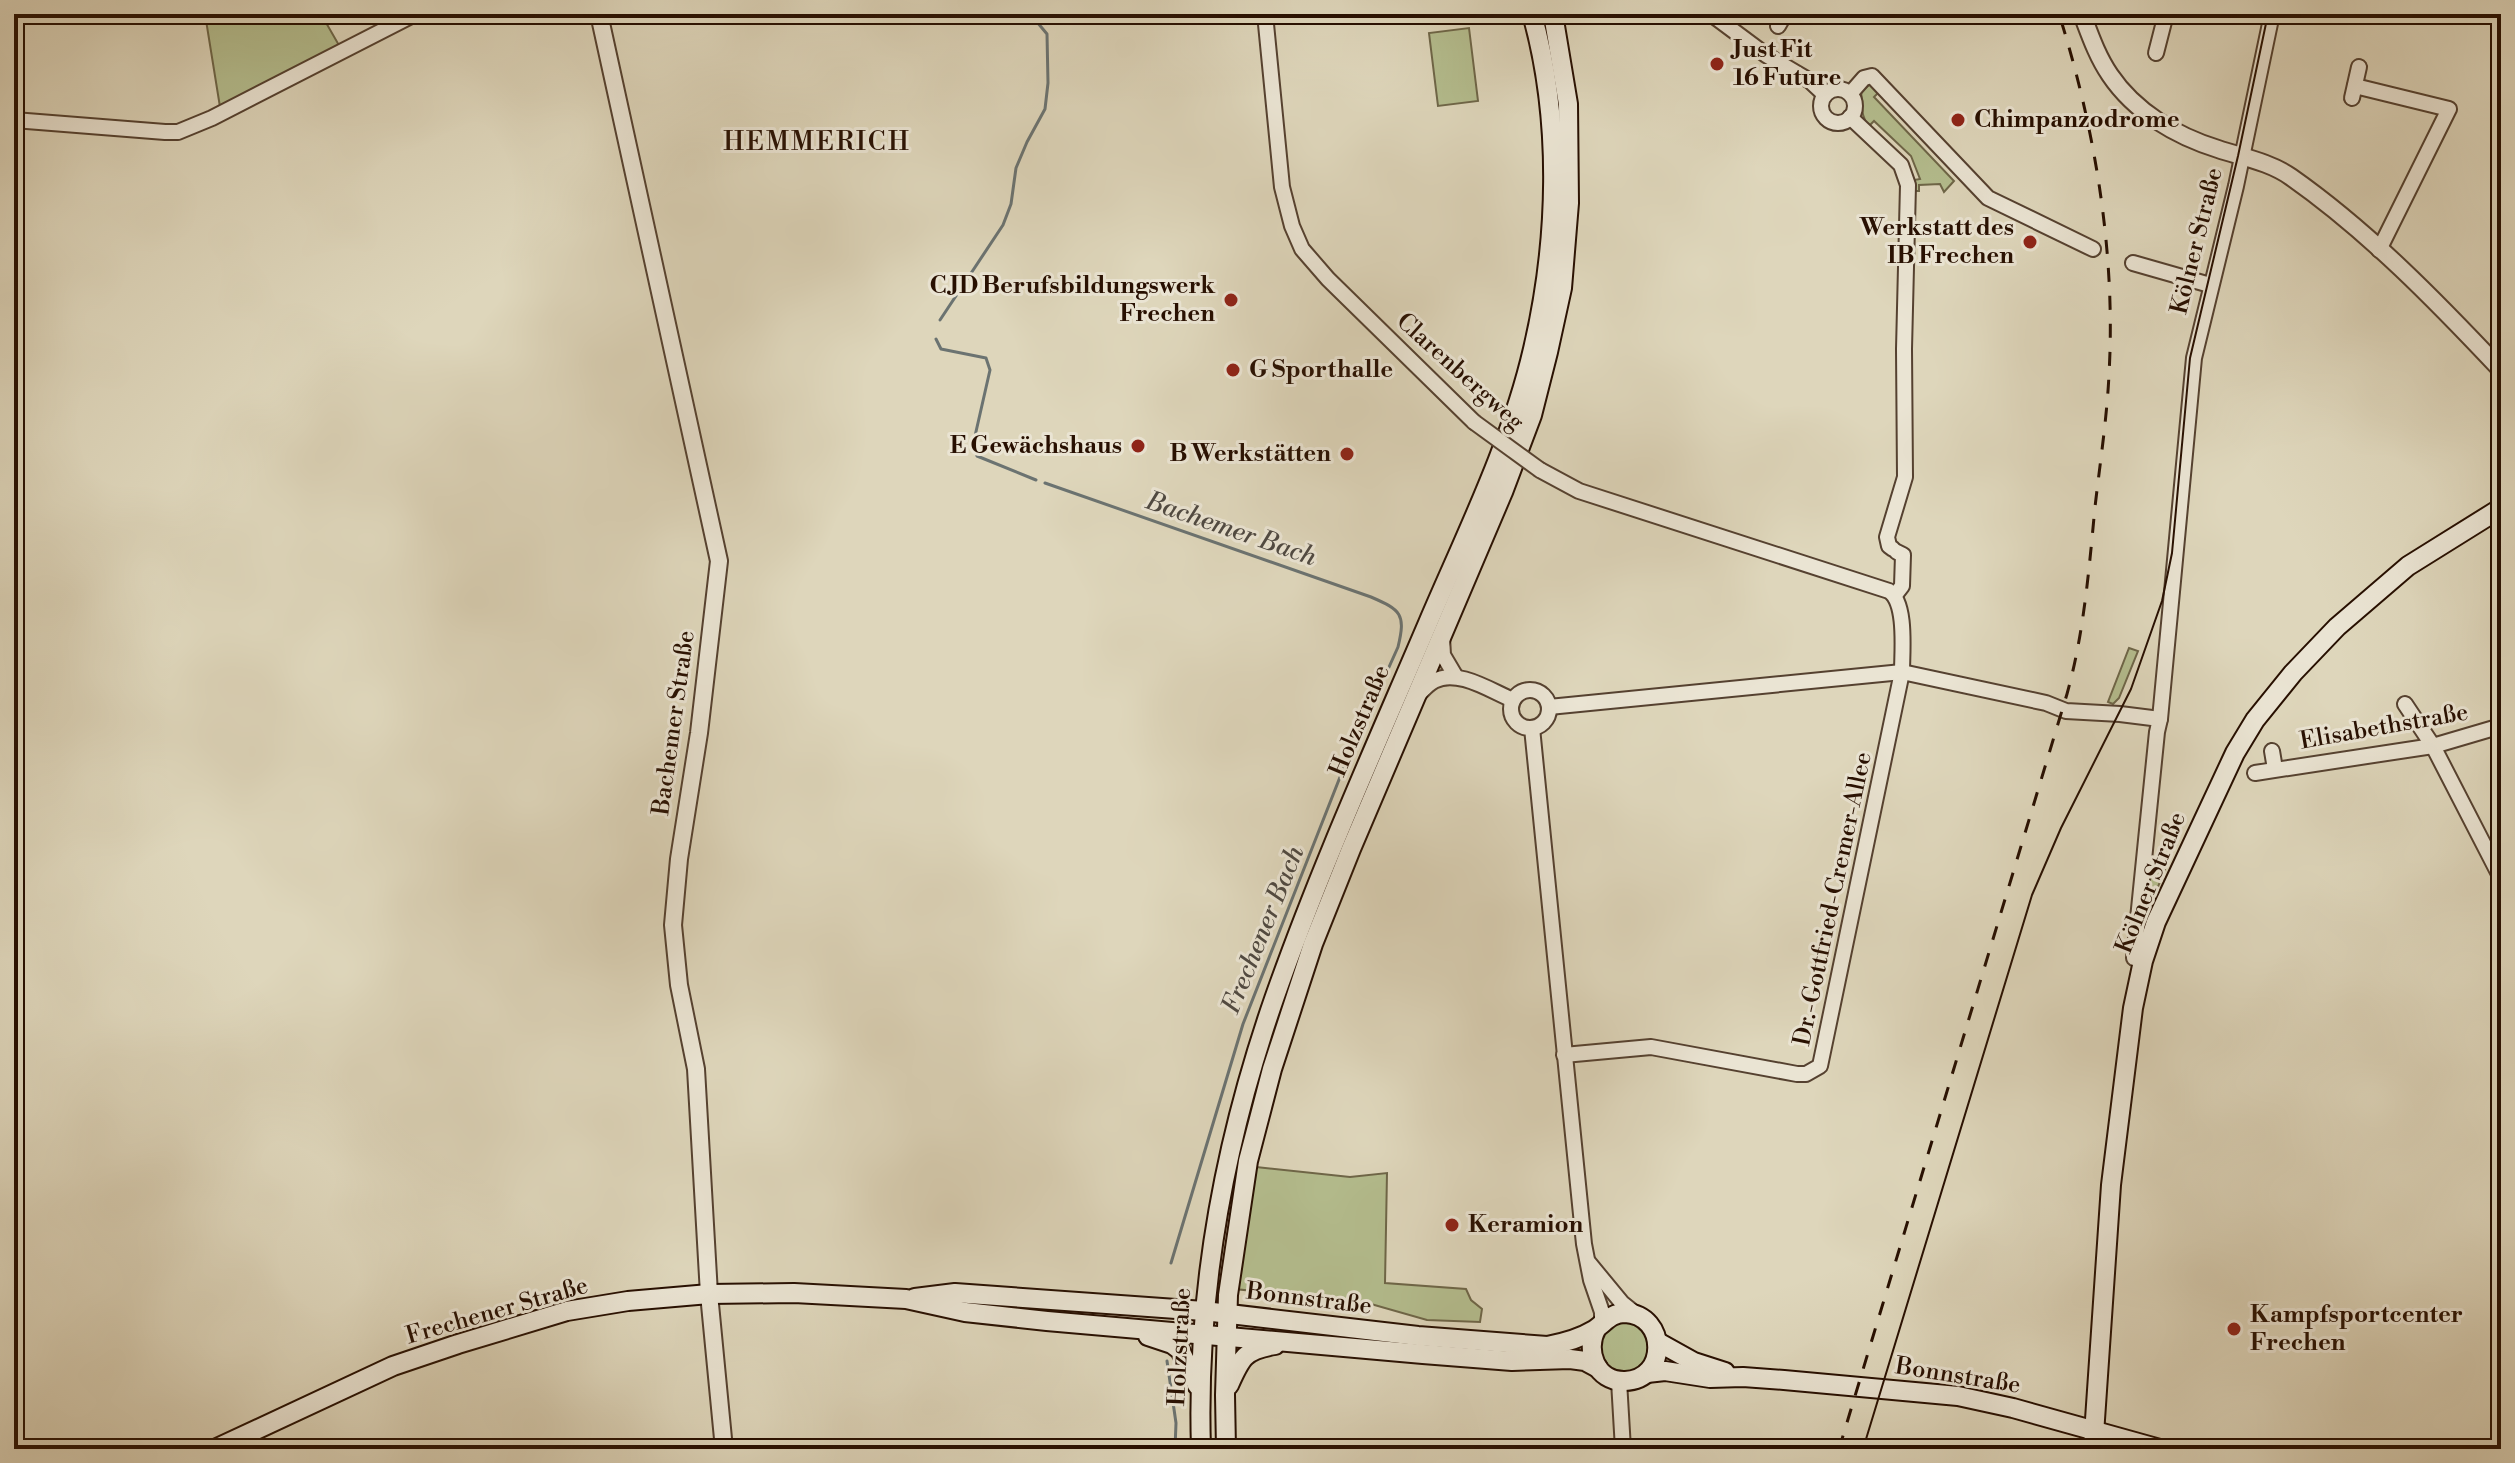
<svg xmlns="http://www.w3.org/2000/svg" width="2515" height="1463" viewBox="0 0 2515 1463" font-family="'Libre Bodoni',serif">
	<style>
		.green { fill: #b4bd8e; stroke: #6e6648; stroke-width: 2 }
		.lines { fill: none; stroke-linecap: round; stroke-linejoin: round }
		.stream { stroke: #6b7371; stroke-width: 3 }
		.minor-casing { stroke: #554130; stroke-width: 18 }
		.tertiary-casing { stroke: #554130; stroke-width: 20 }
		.secondary-casing { stroke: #270f01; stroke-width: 22 }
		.minor { stroke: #eae4d3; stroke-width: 14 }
		.tertiary { stroke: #eae4d3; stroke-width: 16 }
		.secondary { stroke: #eae4d3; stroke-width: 18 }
		.tram { stroke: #270f01; stroke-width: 2 }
		.rail { stroke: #270f01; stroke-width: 3; stroke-dasharray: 14 14; stroke-linecap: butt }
		.minor-bridge-casing { stroke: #554130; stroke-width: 18; stroke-linecap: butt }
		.minor-bridge { stroke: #eae4d3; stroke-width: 14 }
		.poi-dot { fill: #8f2418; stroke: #eae4d3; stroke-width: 3 }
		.labels { text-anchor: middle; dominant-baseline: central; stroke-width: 6; stroke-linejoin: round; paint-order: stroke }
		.poi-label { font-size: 24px; font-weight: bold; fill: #270f01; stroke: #eae4d3; text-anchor: start }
		.street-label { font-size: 24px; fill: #270f01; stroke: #eae4d3 }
		.neighbourhood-label { font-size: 26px; letter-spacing: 2px; fill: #270f01; stroke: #eae4d3 }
		.water-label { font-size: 26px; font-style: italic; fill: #4f4942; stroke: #eae4d3 }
	</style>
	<rect width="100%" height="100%" fill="#ded6bb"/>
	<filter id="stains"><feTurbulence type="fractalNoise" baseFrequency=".0025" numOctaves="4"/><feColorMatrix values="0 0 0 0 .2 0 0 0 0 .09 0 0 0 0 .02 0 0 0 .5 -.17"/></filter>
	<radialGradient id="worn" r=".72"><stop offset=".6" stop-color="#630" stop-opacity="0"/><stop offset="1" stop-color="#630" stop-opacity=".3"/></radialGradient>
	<!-- green -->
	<g class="green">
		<polygon points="205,14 321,14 340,47 220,107"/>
		<polygon points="1469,28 1478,101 1438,106 1429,33"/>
		<path d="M1870,84L1880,91L1874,97L1954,181L1944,192L1940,184L1919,185V191H1915L1914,180L1920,179L1911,156L1874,121L1869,126C1860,117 1863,104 1861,92Z"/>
		<polygon points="2129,648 2138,651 2119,698 2113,704 2108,702"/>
		<polygon points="2149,864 2166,866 2144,923"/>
		<polygon points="1256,1167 1350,1177 1387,1173 1385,1283 1466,1289 1471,1300 1482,1309 1480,1322 1427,1320 1371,1304 1235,1289"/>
		<path d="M1615,1320L1640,1324L1651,1347C1648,1353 1646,1360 1642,1365C1631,1377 1609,1373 1601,1359C1599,1353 1599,1345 1599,1339Z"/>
	</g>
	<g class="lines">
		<!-- stream -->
		<g class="stream">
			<polyline points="624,16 635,14"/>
			<polyline points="940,320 1003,225 1011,204 1016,168 1027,142 1045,109 1048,83 1047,34 1037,22 1023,14"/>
			<polyline points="936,339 941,349 986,358 990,370 975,436 977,456 1036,480"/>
			<path d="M1045,483L1371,597C1401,610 1406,614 1398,647L1342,772L1243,1024L1171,1263"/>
			<polyline points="1167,1361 1176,1423 1175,1449"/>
		</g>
		<!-- minor casing -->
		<g class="minor-casing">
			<g id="minor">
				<polyline points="1265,14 1282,187 1292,226 1302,249 1328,279 1474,422"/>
				<polyline points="1711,14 1766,55 1810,81 1825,95"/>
				<polyline points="1778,26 1785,14"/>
				<polyline points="2156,53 2166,14"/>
				<polyline points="2355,86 2449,109 2379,250"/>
				<circle cx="1838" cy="106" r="17"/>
				<polyline points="1850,94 1864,78 1872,76 1988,198 2093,249"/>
				<polyline points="2352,98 2359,67"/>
				<polyline points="1850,117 1901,165 1908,185 1904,349 1905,477 1887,537 1889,546 1893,549"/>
				<polyline points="14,120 165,132 178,132 212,118 415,14"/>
				<polyline points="2133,263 2210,285"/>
				<path d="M1540,470L1579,491L1889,591C1907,603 1902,652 1902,672L1820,1066L1806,1074H1797L1651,1047L1564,1055"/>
				<polyline points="1895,595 1902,586 1903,555 1897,552"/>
				<polyline points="1442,637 1443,655 1456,677"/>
				<circle cx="1530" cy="709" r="19"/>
				<path d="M1419,694C1424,689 1428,684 1434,681C1457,668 1491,691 1513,700"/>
				<polyline points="2405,704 2433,746 2501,878"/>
				<polyline points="1549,707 1902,672 2046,703 2066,711 2120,714 2160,719"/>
				<polyline points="1532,728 1584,1244 1591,1280 1602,1312 1602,1321"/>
				<polyline points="2272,751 2275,769"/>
				<polyline points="2255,773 2433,746 2501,726"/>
				<polyline points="2134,958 2157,732 2160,719 2194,358 2236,186 2272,14"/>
				<polyline points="1589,1263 1622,1303 1637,1315"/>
				<polyline points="1619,1381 1623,1449"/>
			</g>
		</g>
		<!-- tertiary casing -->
		<g class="tertiary-casing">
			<g id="tertiary">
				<polyline points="599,14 719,561 699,733 679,859 673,925 679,985 696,1069 709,1294 724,1449"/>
				<path d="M2082,14C2090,35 2097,56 2110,75C2135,112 2176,136 2218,149C2242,157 2270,162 2291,177C2368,231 2437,302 2501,370"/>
			</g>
		</g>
		<!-- secondary casing -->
		<g class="secondary-casing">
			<g id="secondary">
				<path d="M915,1298L955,1293L1204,1311L1418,1336L1547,1346C1564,1343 1579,1339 1594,1330C1605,1323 1610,1313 1625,1313C1668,1315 1668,1380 1625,1381C1596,1382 1584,1350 1597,1328"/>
				<polyline points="1148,1336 1172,1344 1180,1350 1197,1385"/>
				<polyline points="1658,1342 1694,1362 1725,1372"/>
				<polyline points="1647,1373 1665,1371 1710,1378 1743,1377 1784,1380 1958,1396 2013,1408 2160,1449"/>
				<path d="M1229,1385C1241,1358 1244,1350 1275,1345"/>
				<polyline points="215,1449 393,1366 458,1344 567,1311 628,1301 709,1294 794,1293 906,1299 965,1312 1047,1321 1423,1354 1512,1361 1570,1359 1585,1361 1598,1368"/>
				<path d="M1201,1449C1196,1296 1224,1143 1274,999C1319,871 1375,747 1428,623C1466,534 1511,444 1533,349C1558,242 1562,121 1532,14"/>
				<polyline points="1226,1449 1225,1395 1228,1295 1248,1161 1272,1069 1313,944 1351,849 1503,492 1532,415 1548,352 1562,288 1569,203 1568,104 1553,14"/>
				<polyline points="2093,1449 2111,1185 2133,1008 2143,961 2156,922 2235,753 2255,720 2293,673 2337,627 2408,566 2501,508"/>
			</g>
		</g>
		<!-- minor -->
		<use href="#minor" class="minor"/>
		<!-- tertiary -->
		<use href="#tertiary" class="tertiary"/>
		<!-- secondary -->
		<use href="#secondary" class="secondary"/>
		<!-- tram -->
		<polyline class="tram" points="1863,1449 2032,895 2061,828 2131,689 2162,601 2172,553 2190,358 2238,156 2268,14"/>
		<!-- rail -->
		<path class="rail" d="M1839,1449L2067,694C2084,633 2089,569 2095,507C2100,463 2107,418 2109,374C2116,254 2095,128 2059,14"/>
		<!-- minor-bridge casing -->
		<g class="minor-bridge-casing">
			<polyline id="minor-bridge" points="1474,422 1540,470"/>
		</g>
		<!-- minor-bridge -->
		<use href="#minor-bridge" class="minor-bridge"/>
	</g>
	<!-- markers -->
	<g class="poi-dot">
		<circle cx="1717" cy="64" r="8"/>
		<circle cx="1958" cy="120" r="8"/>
		<circle cx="2030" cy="242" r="8"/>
		<circle cx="1231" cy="300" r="8"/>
		<circle cx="1233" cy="370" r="8"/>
		<circle cx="1138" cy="446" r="8"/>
		<circle cx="1347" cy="454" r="8"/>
		<circle cx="1452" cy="1225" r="8"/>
		<circle cx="2234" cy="1329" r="8"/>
	</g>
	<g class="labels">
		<!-- poi labels -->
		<g class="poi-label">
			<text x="1733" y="50">Just Fit<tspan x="1733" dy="28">16 Future</tspan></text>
			<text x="1974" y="120">Chimpanzodrome</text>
			<text x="2014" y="228" text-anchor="end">Werkstatt des<tspan x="2014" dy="28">IB Frechen</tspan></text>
			<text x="1215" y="286" text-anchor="end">CJD Berufsbildungswerk<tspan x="1215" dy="28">Frechen</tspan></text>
			<text x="1249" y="370">G Sporthalle</text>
			<text x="1122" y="446" text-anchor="end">E Gewächshaus</text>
			<text x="1331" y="454" text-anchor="end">B Werkstätten</text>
			<text x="1468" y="1225">Keramion</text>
			<text x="2250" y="1315">Kampfsportcenter<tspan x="2250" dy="28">Frechen</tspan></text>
		</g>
		<!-- street labels -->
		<g class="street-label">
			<text transform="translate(2197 241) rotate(-76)">Kölner Straße</text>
			<text transform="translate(1460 372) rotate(42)">Clarenbergweg</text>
			<text transform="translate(1360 721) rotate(-67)">Holzstraße</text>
			<text transform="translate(674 723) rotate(-82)">Bachemer Straße</text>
			<text transform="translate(2384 727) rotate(-10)">Elisabethstraße</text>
			<text transform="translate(2151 883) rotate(-68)">Kölner Straße</text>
			<text transform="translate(1833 899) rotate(-78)">Dr.-Gottfried-Cremer-Allee</text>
			<text transform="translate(1309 1299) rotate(7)">Bonnstraße</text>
			<text transform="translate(497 1311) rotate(-16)">Frechener Straße</text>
			<text transform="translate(1180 1347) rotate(-87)">Holzstraße</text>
			<text transform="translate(1958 1376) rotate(9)">Bonnstraße</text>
		</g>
		<!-- neighbourhood labels -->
		<g class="neighbourhood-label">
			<text x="817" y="142">HEMMERICH</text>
		</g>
		<!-- water labels -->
		<g class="water-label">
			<text transform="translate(1231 529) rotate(19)">Bachemer Bach</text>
			<text transform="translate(1263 930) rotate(-68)">Frechener Bach</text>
		</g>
	</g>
	<!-- margin -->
	<rect width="2515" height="1463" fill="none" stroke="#ded6bb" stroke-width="48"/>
	<rect x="16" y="16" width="2483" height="1431" fill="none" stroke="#270f01" stroke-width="4"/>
	<rect x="24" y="24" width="2467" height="1415" fill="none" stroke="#270f01" stroke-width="2"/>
	<rect width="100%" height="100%" filter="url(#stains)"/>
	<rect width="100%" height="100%" fill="url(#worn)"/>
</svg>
